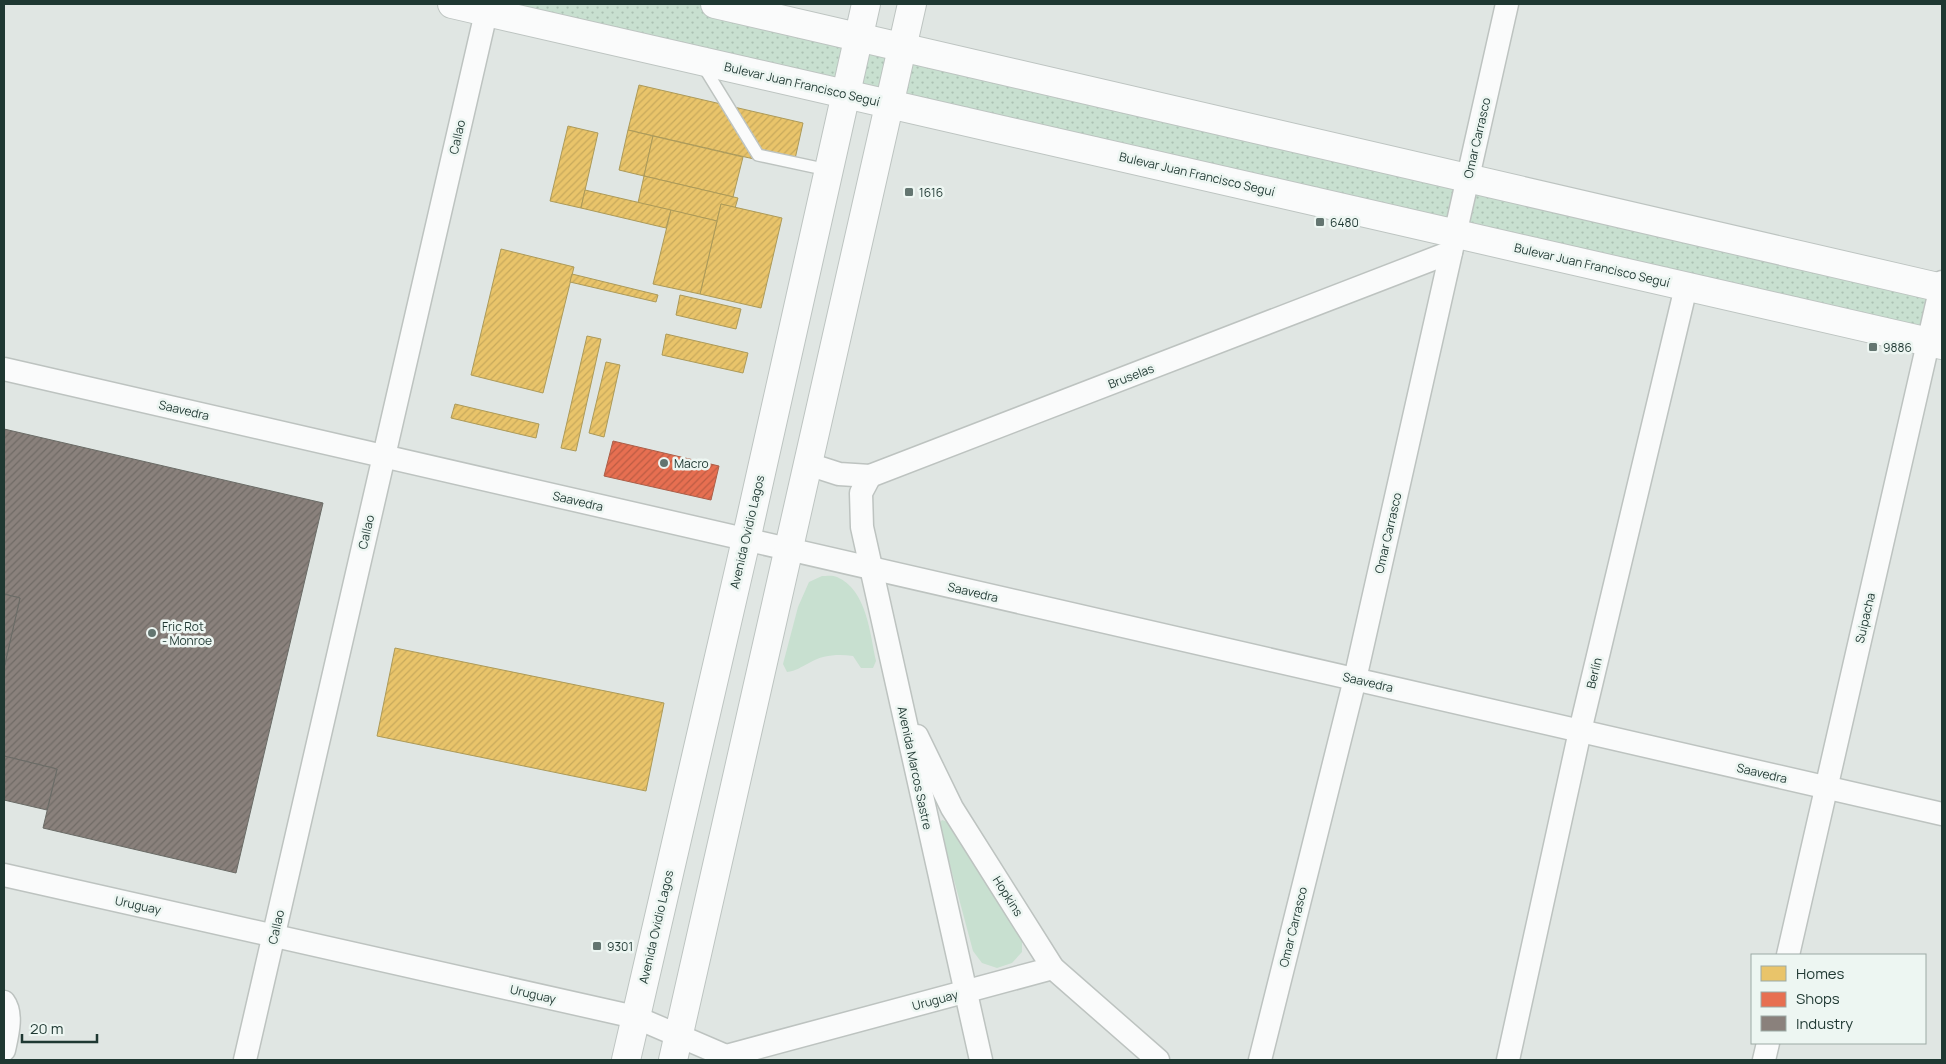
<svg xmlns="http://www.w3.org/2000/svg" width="1946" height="1064" viewBox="0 0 1946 1064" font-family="Manrope,sans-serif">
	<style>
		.grass { fill: url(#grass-dots) }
		.park { fill: #c8e0d0 }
		.homes { fill: url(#homes-hatch); stroke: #ac9a59 }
		.shops { fill: url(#shops-hatch); stroke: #ab5e48 }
		.industry { fill: url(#industry-hatch); stroke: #6a6b66 }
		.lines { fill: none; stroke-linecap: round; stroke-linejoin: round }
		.lane-casing { stroke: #bdc3c0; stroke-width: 14 }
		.street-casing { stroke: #bdc3c0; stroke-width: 25 }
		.secondary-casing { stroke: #bdc4c1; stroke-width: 30 }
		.lane { stroke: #fafbfb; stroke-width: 11 }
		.street { stroke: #fafbfb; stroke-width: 22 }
		.secondary { stroke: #fafbfb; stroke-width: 28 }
		.poi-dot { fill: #637570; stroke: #edf6f2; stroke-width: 2 }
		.labels { text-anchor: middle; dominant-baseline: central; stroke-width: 5; stroke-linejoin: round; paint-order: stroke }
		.street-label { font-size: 12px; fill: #1f3832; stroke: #edf6f2 }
		.poi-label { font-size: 12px; fill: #1f3832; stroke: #edf6f2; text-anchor: start }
	</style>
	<defs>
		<pattern id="grass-dots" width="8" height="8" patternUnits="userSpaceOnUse" patternTransform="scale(1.25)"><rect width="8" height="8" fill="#c8e0d0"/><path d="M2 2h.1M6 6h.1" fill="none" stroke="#abc1b3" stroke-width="1.8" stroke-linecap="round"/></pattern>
		<pattern id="homes-hatch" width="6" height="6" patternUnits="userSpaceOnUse" patternTransform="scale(1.25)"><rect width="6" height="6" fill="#e9c46a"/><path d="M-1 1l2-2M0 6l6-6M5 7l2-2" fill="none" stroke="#c7a95c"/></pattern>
		<pattern id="shops-hatch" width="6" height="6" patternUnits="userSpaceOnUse" patternTransform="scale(1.25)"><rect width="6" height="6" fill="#e76f51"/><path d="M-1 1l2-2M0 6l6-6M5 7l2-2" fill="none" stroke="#bb5c44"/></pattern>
		<pattern id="industry-hatch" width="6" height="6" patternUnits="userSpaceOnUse" patternTransform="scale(1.25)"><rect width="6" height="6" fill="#8a817c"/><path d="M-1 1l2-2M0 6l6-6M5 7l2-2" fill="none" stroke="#706b66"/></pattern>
	</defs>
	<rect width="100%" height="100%" fill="#e0e6e3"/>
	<!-- grass -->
	<polygon class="grass" points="452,4 715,4 1942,288 1942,345"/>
	<!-- park -->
	<g class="park">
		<path d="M822,576C826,576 833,575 837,577C867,590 870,634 876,661L873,668H861L853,656C837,654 823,655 809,663C801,667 796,671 787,672L783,664L798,607L809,582Z"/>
		<polygon points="942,820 948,822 1022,941 1022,952 1012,963 997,968 982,963 973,951 939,824"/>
	</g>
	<!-- homes -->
	<g class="homes">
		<polygon points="639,85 803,123 793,168 628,130"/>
		<polygon points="568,126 598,133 581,208 550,201"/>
		<polygon points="628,130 653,136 644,176 619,170"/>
		<polygon points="653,136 743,157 733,197 644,176"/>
		<polygon points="644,176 738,198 735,208 721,204 717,221 638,203"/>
		<polygon points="585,190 671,210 666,228 581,208"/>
		<polygon points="721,204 782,218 761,308 700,294"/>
		<polygon points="671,210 717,221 700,294 653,284"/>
		<polygon points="501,249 574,267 543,393 471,375"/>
		<polygon points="572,274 658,295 656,302 570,282"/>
		<polygon points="680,295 741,309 736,329 676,315"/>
		<polygon points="666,334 748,353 743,373 662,355"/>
		<polygon points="587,336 601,339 576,451 561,448"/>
		<polygon points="606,362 620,365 604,437 589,433"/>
		<polygon points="455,404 539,424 536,438 451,418"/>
		<polygon points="395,648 664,703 646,791 377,736"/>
	</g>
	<!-- shops -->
	<polygon class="shops" points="613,441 719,466 711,500 604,476"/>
	<!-- industry -->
	<g class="industry">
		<polygon points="4,429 323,503 236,873 43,828 57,769 4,756 4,668 20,598 4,594"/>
		<polygon points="4,594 20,598 4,668"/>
		<polygon points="4,756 57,769 47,810 4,800"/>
	</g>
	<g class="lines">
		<!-- lane casing -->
		<g class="lane-casing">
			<polyline id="lane" points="702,64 758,155 828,170"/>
		</g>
		<!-- street casing -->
		<g class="street-casing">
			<g id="street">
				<polyline points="4,369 1942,814"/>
				<polyline points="808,464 839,474 870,476 1451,252"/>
				<polyline points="870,476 861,493 862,527 981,1060"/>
				<polyline points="917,736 952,808 1053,968 1158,1060"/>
				<polyline points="4,875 635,1017 726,1056 1053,968"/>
				<polyline points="1788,955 1942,282"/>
				<path d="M4,1002C13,1014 7,1036 4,1050"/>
				<polyline points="245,1060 488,4"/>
				<polyline points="1260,1060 1355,679 1507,4"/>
				<polyline points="1508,1060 1580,731 1686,287"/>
				<polyline points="1764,1060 1768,1043"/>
			</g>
		</g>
		<!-- secondary casing -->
		<g class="secondary-casing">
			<g id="secondary">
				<polyline points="452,4 1942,345"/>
				<polyline points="715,4 1942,288"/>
				<polyline points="626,1060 746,540 866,4"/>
				<polyline points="673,1060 912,4"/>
			</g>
		</g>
		<!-- lane -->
		<use href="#lane" class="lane"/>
		<!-- street -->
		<use href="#street" class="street"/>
		<!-- secondary -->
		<use href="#secondary" class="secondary"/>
	</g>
	<!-- markers -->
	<g class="poi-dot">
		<rect x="904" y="187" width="10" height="10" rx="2.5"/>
		<rect x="1315" y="217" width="10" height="10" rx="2.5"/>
		<rect x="1868" y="342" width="10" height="10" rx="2.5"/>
		<circle cx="664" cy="463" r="5"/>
		<circle cx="152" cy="633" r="5"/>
		<rect x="592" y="941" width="10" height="10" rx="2.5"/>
	</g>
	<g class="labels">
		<!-- street labels -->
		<g class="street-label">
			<text transform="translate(802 84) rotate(13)">Bulevar Juan Francisco Seguí</text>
			<text transform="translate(457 137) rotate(-77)">Callao</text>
			<text transform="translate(1477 138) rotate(-77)">Omar Carrasco</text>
			<text transform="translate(1197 174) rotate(13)">Bulevar Juan Francisco Seguí</text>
			<text transform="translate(1592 265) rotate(13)">Bulevar Juan Francisco Seguí</text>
			<text transform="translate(1131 376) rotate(-21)">Bruselas</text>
			<text transform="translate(184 410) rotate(13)">Saavedra</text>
			<text transform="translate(578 501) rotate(13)">Saavedra</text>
			<text transform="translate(366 532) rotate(-77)">Callao</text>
			<text transform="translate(747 532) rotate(-77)">Avenida Ovidio Lagos</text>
			<text transform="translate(1388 533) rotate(-77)">Omar Carrasco</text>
			<text transform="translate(973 592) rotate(13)">Saavedra</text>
			<text transform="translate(1865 618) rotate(-77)">Suipacha</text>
			<text transform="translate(1594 673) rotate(-77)">Berlín</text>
			<text transform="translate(1368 682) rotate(13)">Saavedra</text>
			<text transform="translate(915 768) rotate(78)">Avenida Marcos Sastre</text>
			<text transform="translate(1762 773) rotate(13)">Saavedra</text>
			<text transform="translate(1008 896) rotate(58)">Hopkins</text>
			<text transform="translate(138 905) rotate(12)">Uruguay</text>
			<text transform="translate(276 927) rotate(-77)">Callao</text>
			<text transform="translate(656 927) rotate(-77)">Avenida Ovidio Lagos</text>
			<text transform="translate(1293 927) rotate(-76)">Omar Carrasco</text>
			<text transform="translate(533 994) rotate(13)">Uruguay</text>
			<text transform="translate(935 1000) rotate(-15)">Uruguay</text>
		</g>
		<!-- poi labels -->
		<g class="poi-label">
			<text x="919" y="192">1616</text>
			<text x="1330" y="222">6480</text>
			<text x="1883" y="347">9886</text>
			<text x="674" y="463">Macro</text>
			<text x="162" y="626">Fric Rot<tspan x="162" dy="14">- Monroe</tspan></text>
			<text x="607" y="946">9301</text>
		</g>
	</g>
	<!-- border -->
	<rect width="1946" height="1064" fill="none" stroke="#1f3832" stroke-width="10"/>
	<!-- legend -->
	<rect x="1751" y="954" width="175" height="90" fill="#edf6f2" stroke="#9baaa5"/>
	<rect x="1761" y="966" width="25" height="15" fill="#e9c46a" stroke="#9baaa5"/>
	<text x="1796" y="979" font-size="15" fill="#1f3832">Homes</text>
	<rect x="1761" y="992" width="25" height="15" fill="#e76f51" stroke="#9baaa5"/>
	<text x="1796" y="1004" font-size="15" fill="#1f3832">Shops</text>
	<rect x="1761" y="1016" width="25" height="15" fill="#8a817c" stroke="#9baaa5"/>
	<text x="1796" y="1029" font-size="15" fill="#1f3832">Industry</text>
	<!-- scale -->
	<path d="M22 1034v8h75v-8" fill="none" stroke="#1f3832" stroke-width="2.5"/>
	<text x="30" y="1034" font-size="15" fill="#1f3832" stroke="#edf6f2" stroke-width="4" paint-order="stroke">20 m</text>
</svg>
